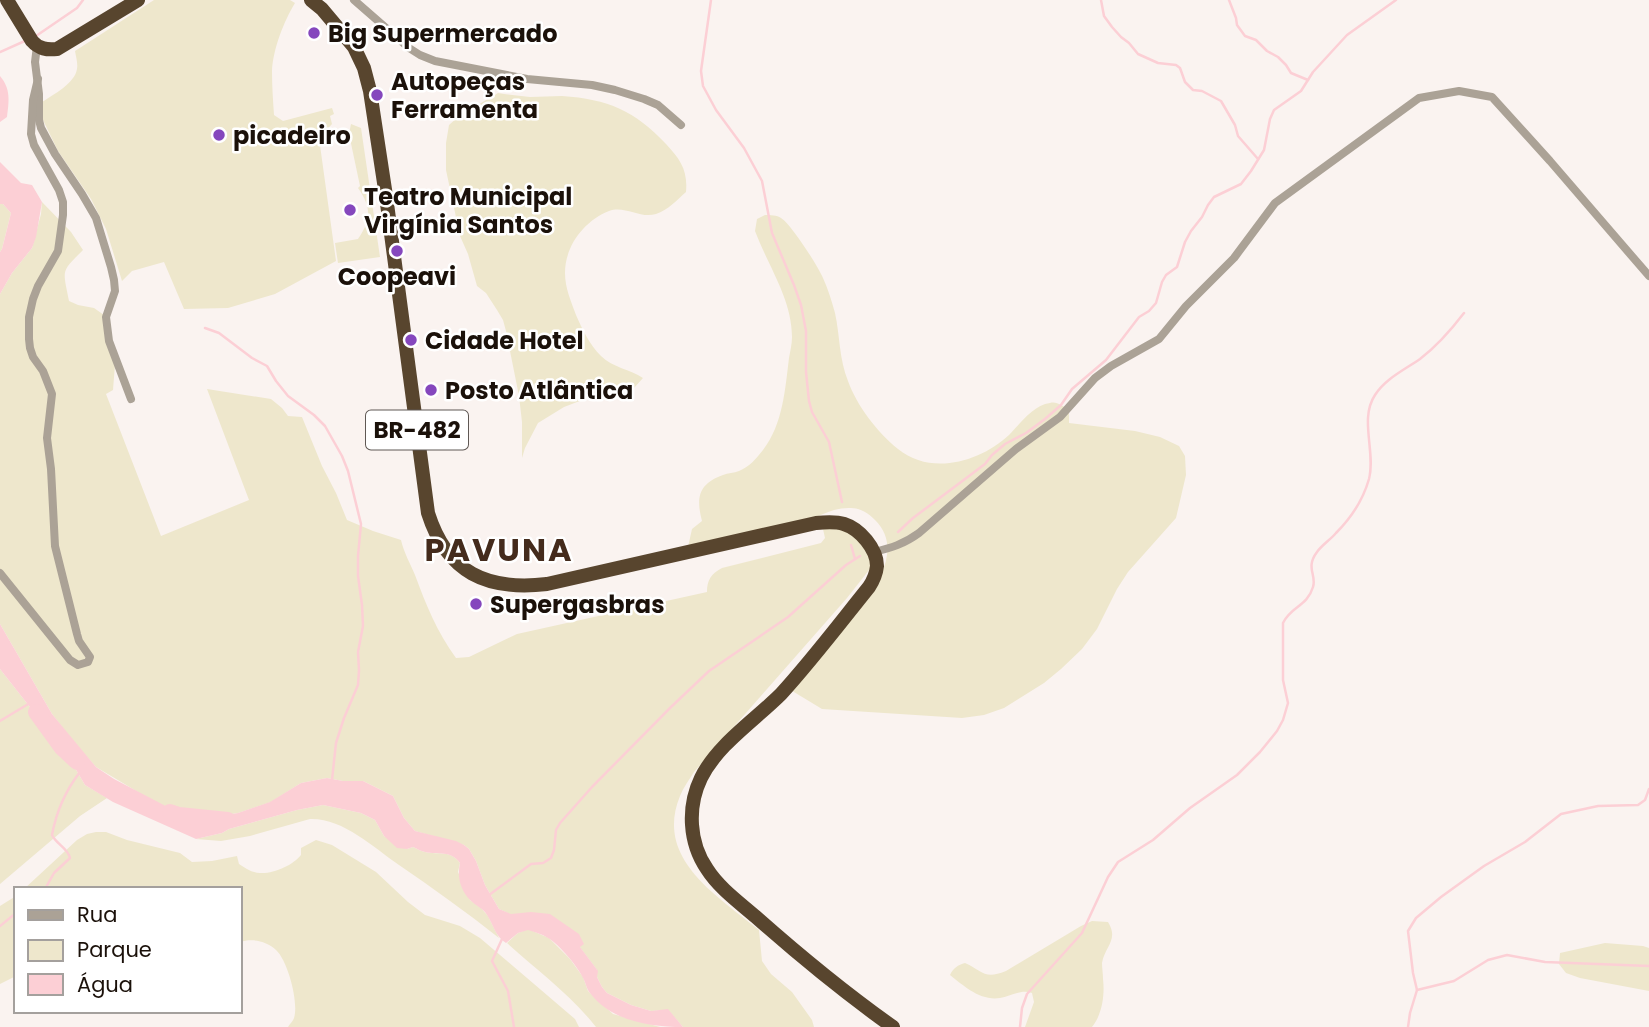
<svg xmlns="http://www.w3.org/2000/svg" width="1649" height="1027" viewBox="0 0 1649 1027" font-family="Poppins,sans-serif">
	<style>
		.green { fill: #eee7cc }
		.water { fill: #fccfd5 }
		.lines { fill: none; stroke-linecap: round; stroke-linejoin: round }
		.stream { stroke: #fccfd5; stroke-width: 2.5 }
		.river { stroke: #fccfd5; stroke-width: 16 }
		.street { stroke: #aba296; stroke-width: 8 }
		.highway { stroke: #58452e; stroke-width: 14 }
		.poi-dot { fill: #8547bd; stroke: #fff; stroke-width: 2.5 }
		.labels { text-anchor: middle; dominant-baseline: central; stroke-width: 5; stroke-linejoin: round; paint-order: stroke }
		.shield { fill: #fff; stroke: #5f5854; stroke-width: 2 }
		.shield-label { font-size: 23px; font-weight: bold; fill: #1b110a }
		.poi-label { font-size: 24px; font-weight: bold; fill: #1b110a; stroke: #fff; text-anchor: start }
		.district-label { font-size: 32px; font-weight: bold; letter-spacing: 2px; fill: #442b1c; stroke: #fff }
	</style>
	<rect width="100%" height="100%" fill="#faf3f0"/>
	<!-- green -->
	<g class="green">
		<path d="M154,0H290L295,3C284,21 273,49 272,71C272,86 273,101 274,115L283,121L332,108L334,114L330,116L332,124L319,138L336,261L275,294L228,308L184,309L164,262L132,271L122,281L106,229L91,199L58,151L43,120L42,102C53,95 75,83 77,69C78,63 76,57 75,51Z"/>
		<path d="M498,93C509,95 519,96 530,97C541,97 551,96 562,96C608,99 635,111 666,144C680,159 688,170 686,192C677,200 668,210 656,214C640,219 625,205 609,211C584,221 565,246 565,273C565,288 571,301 576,315C582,329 590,345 601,356C613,368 630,369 643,378L634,388L606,391L564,407L538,423L525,448L522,458V422L519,396L506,331L503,320L497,310L486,293L477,286L468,254L460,236L446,170V143L449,125L459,116Z"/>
		<path d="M351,124L361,128L380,257L338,263L335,243L358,239C371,220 372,208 358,188L360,186L349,134Z"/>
		<path d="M42,202L71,232L83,250C60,273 63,269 69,301L78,305L94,308L104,315L116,352L113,390L106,394L161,536L249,500L207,389L271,399L282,408L288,416L302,417L322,466L336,493L347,520L373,531L401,540C404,553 410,563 415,575C426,605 437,632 456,658L469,657L517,634L707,592C707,580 711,574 722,568L821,543L825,538L823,529L840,526L853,527L873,565L847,598L694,772C689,780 683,788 680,796C654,859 718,896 759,930L762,961L771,974L792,992L812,1020L814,1027H683L668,1010L651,1011L631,1005L607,993L602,987L597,977V970L579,946L499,909L485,885L476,861L469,849L464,845L415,831L404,818L393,796L363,781H343L327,778L301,783L271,802L238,813L202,819L181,814L148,798L96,767L74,742L52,714L0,624V294L12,273L32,248L41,214Z"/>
		<polygon points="0,204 3,204 11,213 2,249 0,252"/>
		<path d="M765,215C770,215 777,215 781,218C791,224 818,266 823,278C828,289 832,302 835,313C840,336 839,359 848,381C857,406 877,432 898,449C931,476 980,462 1009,435C1020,424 1033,405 1050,403C1057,401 1062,406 1069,410V423L1135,431L1160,437L1179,446L1185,456L1186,475L1176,518L1128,572L1117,589L1097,629L1082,649L1061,669L1044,683L1004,708L984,715L962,718L822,709L789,689L881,575C890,555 891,536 875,520C869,514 861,508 851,508C832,507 817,518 800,524C789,528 775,529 763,532C738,537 713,542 688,547L692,529L702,521C696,498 698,484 723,475C728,473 734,473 739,471C749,467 756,459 763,450C783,424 785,390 789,358C790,352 792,344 792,337C792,299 768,266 755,231L757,219Z"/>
		<polygon points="0,669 44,725 56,736 85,785 107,798 80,816 0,884"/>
		<path d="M323,805L361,813L375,820L384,836L407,849L413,847C418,849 420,851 425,852C439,855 451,850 460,863L458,872L470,900L481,908L488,916L499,938C466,912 433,888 399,865C373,847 343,818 310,819L250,836L221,841L196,839L222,833L229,829L297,810Z"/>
		<path d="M96,832H106L127,840L180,853L192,862L212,861L237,856L239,864C245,868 252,873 260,873C274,874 293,865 301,855V848L316,840L332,845L376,872L408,902L425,915L460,926L480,938L575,1019L579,1027H288C289,1025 293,1021 294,1018C299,1003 288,961 276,950C267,941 252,938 240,942V889H24L77,840L87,834Z"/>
		<polygon points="16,896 16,976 0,984 0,906"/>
		<path d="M1092,921L1108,922C1119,940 1105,946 1102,963C1102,968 1103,974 1103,979C1105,995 1102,1015 1092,1027H1025L1034,1002L1032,993C1021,989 1011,996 1000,998C980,1001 964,986 950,975C953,968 958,965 965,963C983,971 984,980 1006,971L1081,926Z"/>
		<path d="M528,929L549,938L570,959L583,977L588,991L613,1014L660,1027H596C571,995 537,970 507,943L518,933Z"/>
		<polygon points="1605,943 1643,946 1649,948 1649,991 1580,978 1566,973 1559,964 1560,953"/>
	</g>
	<!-- water -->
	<g class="water">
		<path d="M0,76C11,89 9,101 7,117L0,122Z"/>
		<polygon points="0,162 21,183 32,185 42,202 36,237 32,248 12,273 0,294 0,252 2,249 11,213 3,204 0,204"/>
		<path d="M0,624L52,714L96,767L114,779L181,814L202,819L238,813L270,802L301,783L327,778L343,781H363L393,796L404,818L415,831L456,841L464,845L469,849L476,861L485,885L499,909L511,914L531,912L550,914L579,934L584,944L580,947L598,971L597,977L602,987L607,993L631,1005L651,1011L668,1009L683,1027C650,1027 611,1021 590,993C586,988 586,983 583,978C578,967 559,944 548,938C542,934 534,932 528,930L518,933L506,943C495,936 494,926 487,915C483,908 476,906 470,900C460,889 457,877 460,863C451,850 438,855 425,852C420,851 418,849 413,847L407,849L397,848L384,836L375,820L361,813L323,805L297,810L229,829L222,833L196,839L113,802L85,785L56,736L44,725L0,669Z"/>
	</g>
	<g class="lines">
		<!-- stream -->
		<g class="stream">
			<polyline points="711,0 701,71 703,86 716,110 744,148 762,181 772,233 794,285 801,305 806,331 806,372 809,401 812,412 829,442 842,502"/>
			<polyline points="1101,0 1104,16 1112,27 1121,37 1129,43 1138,54 1158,63 1176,65 1180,68 1185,82 1193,90 1202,91 1221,101 1235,125 1238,136 1258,159"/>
			<polyline points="1229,0 1236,18 1237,25 1245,36 1256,40 1267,51 1278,57 1286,65 1291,73 1308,80"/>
			<polyline points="36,36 77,8 83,0"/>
			<polyline points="0,52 27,40"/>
			<polyline points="205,328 219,333 252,358 267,366 276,381 288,396 314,415 325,426 342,456 348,471 361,524 358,556 358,576 362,605 363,626 358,652 359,670 358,685 344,718 336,743 332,780"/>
			<polyline points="898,532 913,518 985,464 992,455 1005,444 1026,433 1045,419 1061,405 1072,389 1106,360 1139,317 1149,311 1156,303 1162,282 1166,275 1177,267 1185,242 1191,231 1202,217 1208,205 1214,197 1241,184 1251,171 1264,150 1270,119 1274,110 1301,91 1313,72 1347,35 1396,0"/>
			<polyline points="851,545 855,559"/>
			<polyline points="0,721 30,703"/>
			<path d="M45,889L54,873L70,858C68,848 56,844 52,835C56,813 66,790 80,772"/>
			<polyline points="489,895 531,864 543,863 551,858 554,850 556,830 560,823 592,787 670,708 709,671 788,617 846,565 860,556"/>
			<polyline points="0,926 16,913"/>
			<polyline points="502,939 492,961 508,991 514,1027"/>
			<polyline points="1417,990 1454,981 1488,960 1507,955 1545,962 1649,966"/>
			<path d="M1020,1027L1022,1008L1027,994L1082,933L1108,877L1118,862L1153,840L1190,808L1237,775L1260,752L1277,731L1283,720L1288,703L1283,680V623C1291,606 1307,607 1313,587C1317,575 1305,568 1317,552C1322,545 1330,540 1336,533C1351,518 1363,500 1369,479C1376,452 1359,419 1375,395C1385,379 1404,370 1420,359C1437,346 1451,330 1464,313"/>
			<polyline points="1408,1027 1410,1013 1417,990 1413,973 1408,931 1416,918 1441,897 1484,866 1525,842 1561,814 1598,806 1638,805 1645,800 1649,789"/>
		</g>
		<!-- river -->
		<g class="river">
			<polyline points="36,712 62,748 77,762"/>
			<polyline points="170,812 179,815 228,820"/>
		</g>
		<!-- street -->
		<g class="street">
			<polyline points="354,0 409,48 420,55 435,61 527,79 592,85 615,90 644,99 658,105 681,125"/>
			<polyline points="37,46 35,62 39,94 39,120 41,128 55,154 82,194 96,218 111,267 114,280 115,291 106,317 109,341 131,399"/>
			<path d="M874,552C891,548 904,544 919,533L1016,449L1060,417L1095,378L1111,366L1159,339L1186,306L1234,258L1275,203L1419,98L1459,91L1492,97L1550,161L1649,276"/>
			<polyline points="0,573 70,660 78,665 88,662 90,657 79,641 77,634 55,546 51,469 47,438 52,394 43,371 33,357 30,348 29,339 29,317 33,299 38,286 58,251 63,215 63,202 59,190 34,145 31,134 33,100 38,79"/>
		</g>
		<!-- highway -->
		<g class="highway">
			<path d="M7,0L32,41C39,49 47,50 57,49L138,0"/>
			<path d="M311,0L322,9L354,47L364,68L370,91L386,196L428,513C447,573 487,591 547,584L816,523C825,522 835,521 844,524C860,529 877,549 877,566C876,575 873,581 869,587C840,623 812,660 781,694C755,720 717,745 701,778C687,807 689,843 707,869C719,888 740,903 756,917C800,956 845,993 893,1027"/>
		</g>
	</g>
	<!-- markers -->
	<g class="poi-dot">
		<circle cx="314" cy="33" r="7"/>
		<circle cx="377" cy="95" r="7"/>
		<circle cx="219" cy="135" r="7"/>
		<circle cx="350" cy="210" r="7"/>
		<circle cx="397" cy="251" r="7"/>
		<circle cx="411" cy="340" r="7"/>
		<circle cx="431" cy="390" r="7"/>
		<circle cx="476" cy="604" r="7"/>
	</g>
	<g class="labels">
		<!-- shield labels -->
		<rect class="shield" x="366" y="410.5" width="102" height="39" rx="5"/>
		<g class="shield-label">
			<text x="417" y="430">BR-482</text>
		</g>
		<!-- poi labels -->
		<g class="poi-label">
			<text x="328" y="33">Big Supermercado</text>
			<text x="391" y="81">Autopeças<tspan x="391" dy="28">Ferramenta</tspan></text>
			<text x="233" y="135">picadeiro</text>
			<text x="364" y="196">Teatro Municipal<tspan x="364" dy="28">Virgínia Santos</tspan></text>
			<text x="397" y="276" text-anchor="middle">Coopeavi</text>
			<text x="425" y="340">Cidade Hotel</text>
			<text x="445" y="390">Posto Atlântica</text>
			<text x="490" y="604">Supergasbras</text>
		</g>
		<!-- district labels -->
		<g class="district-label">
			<text x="499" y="549">PAVUNA</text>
		</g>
	</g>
	<!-- legend -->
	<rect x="14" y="887" width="228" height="126" fill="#ffffff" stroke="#a4a09d" stroke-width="2"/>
	<rect x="28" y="910" width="35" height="10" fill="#aba296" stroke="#a4a09d" stroke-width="2"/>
	<text x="77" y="922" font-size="21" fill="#1b110a">Rua</text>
	<rect x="28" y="940" width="35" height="21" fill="#eee7cc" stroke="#a4a09d" stroke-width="2"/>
	<text x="77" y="957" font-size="21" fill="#1b110a">Parque</text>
	<rect x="28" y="974" width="35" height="21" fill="#fccfd5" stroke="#a4a09d" stroke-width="2"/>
	<text x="77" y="992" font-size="21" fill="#1b110a">Água</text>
</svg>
